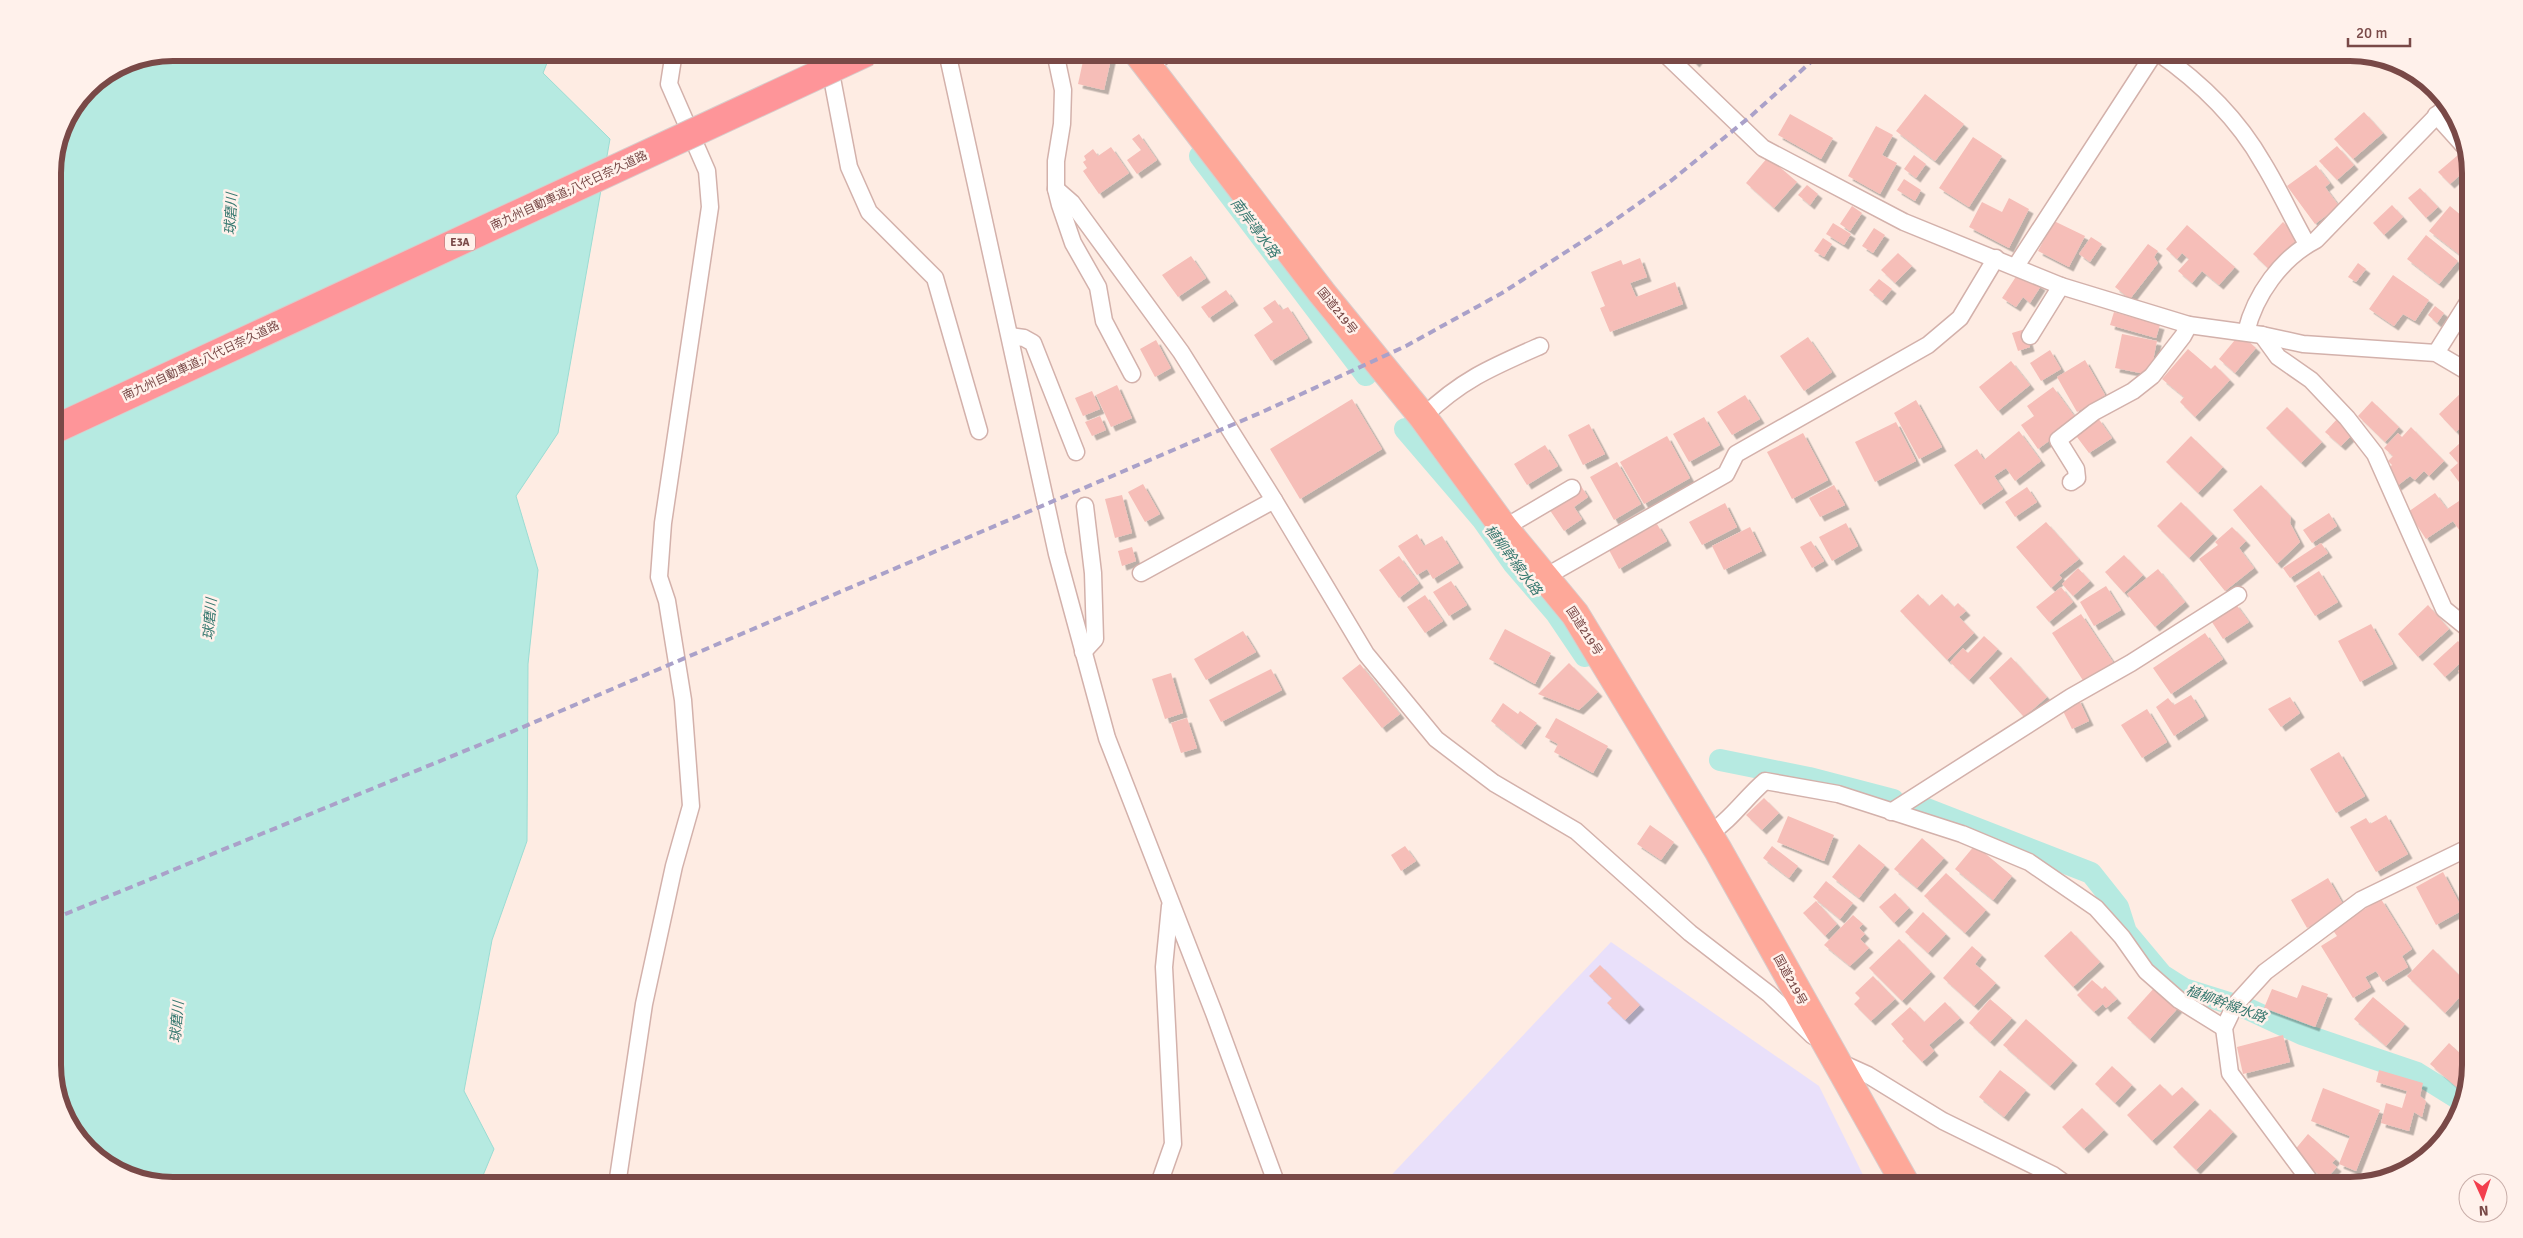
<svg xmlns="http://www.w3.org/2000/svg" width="2523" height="1238" viewBox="0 0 2523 1238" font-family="Signika,'Noto Sans JP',sans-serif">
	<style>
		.education { fill: #e9e0fa }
		.water { fill: #b6eae1; stroke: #9bdcd3 }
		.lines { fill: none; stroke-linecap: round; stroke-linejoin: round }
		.canal { stroke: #b6eae1; stroke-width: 22 }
		.building { fill: #f6beb8; filter: url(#shadow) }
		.minor-casing { stroke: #d3b1ab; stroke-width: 19 }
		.trunk-casing { stroke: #d9cccb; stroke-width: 30 }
		.minor { stroke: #fff; stroke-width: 16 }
		.trunk { stroke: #fea899; stroke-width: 28 }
		.rail { stroke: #aaa1c9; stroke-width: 4; stroke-dasharray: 8 5; stroke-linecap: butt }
		.motorway-bridge-casing { stroke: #d9cccb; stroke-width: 30; stroke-linecap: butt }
		.motorway-bridge { stroke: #fe9599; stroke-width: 28 }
		.labels { text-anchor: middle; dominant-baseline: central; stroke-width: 5; stroke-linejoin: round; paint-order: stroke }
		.shield { fill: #fff1eb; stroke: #a17b78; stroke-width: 1 }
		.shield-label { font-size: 11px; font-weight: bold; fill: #794947 }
		.street-label { font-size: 12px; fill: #794947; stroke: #fff1eb }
		.water-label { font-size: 14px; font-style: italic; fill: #36786f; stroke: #fff1eb }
		.rim { fill: none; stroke: #794947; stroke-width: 6 }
	</style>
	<defs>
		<filter id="shadow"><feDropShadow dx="4.5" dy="4.5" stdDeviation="0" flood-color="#0004"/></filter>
	</defs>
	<rect width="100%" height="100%" fill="#feece3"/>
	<!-- education -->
	<polygon class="education" points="1611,942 1819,1086 1868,1185 1382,1185"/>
	<!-- water -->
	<polygon class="water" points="173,53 551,53 543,73 610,139 558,433 516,496 538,570 528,664 527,841 492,940 464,1091 494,1149 479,1185 173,1185 120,1173 73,1132 53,1073 53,165 62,127 88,88 127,62"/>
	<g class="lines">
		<!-- canal -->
		<g class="canal">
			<polyline points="1200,156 1366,375"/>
			<polyline points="1405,429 1482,519 1513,563 1556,613 1585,656"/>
			<polyline points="1720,760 1809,778 1893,800"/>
			<polyline points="1924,808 2091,873 2118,907 2126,932 2162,975 2184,989 2248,1009 2302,1034 2417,1073 2462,1101"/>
		</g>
	</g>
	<!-- building -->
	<g class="building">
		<polygon points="1085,52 1112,55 1104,90 1078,84"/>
		<polygon points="1684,52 1704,52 1695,63"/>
		<polygon points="1925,94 1964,124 1935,161 1896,131"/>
		<polygon points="2364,112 2383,133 2353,159 2334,139"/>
		<polygon points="1790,114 1833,138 1821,159 1778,135"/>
		<polygon points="1876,126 1893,135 1882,155 1897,163 1880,194 1848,176"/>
		<polygon points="1139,134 1157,160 1137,174 1127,160 1141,150 1132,139"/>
		<polygon points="1973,137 2002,156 1969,207 1939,188"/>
		<polygon points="2337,146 2354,165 2337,180 2319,161"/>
		<polygon points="1111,147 1129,173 1099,194 1083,171 1087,168 1083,162 1086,160 1084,156 1093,149 1098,156"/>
		<polygon points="1914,155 1926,164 1916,178 1904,169"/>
		<polygon points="2458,155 2469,167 2450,184 2438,172"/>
		<polygon points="1768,157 1797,182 1774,208 1746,183"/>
		<polygon points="2316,165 2330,183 2325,187 2339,206 2315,224 2287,186"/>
		<polygon points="1904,179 1921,190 1915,201 1897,190"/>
		<polygon points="1807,185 1818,194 1810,205 1798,195"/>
		<polygon points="2420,188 2438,207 2426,218 2408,198"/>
		<polygon points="2009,198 2029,209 2009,248 1969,227 1982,202 2002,212"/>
		<polygon points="2470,201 2470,212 2465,207"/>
		<polygon points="2392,205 2403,217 2384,235 2373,223"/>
		<polygon points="1852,206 1862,213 1850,231 1840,224"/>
		<polygon points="2450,206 2470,223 2470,242 2460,255 2429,231"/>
		<polygon points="2054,221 2085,236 2069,267 2038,251"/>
		<polygon points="2283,222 2299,237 2269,269 2253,254"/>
		<polygon points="1833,223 1851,234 1844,245 1826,234"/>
		<polygon points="2187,225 2235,267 2219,285 2202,271 2192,283 2178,271 2189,259 2182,253 2177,259 2166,249"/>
		<polygon points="1874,228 1885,235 1873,253 1862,246"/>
		<polygon points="2426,235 2458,261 2439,284 2407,259"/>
		<polygon points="2091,237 2102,244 2090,262 2079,254"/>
		<polygon points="1823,238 1832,244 1824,257 1814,251"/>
		<polygon points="2148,244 2158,251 2154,257 2158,263 2130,299 2115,287"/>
		<polygon points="1898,253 1912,266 1895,283 1881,270"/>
		<polygon points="1191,256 1206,278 1178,297 1162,275"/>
		<polygon points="1640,258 1647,277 1630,283 1636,297 1675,282 1683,304 1610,332 1600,308 1605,306 1591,272 1621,260 1623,265"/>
		<polygon points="2358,263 2366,269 2356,282 2348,277"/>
		<polygon points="2019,272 2041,286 2030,303 2023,297 2016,307 2002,298"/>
		<polygon points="2393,275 2429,300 2415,321 2403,314 2394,326 2369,309"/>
		<polygon points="1879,279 1892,289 1882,301 1869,290"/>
		<polygon points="1226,290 1234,301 1209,318 1201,307"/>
		<polygon points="1275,300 1282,310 1288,307 1308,338 1271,361 1254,335 1273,322 1263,308"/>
		<polygon points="2435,306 2444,313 2437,323 2428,315"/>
		<polygon points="2114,312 2160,325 2156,338 2110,325"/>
		<polygon points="2025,329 2030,347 2018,351 2012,333"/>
		<polygon points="2122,334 2157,341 2150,375 2115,368"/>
		<polygon points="2240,334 2256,348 2235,373 2219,359"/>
		<polygon points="1808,337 1832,372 1804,391 1780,356"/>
		<polygon points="1156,340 1171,368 1155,377 1140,349"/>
		<polygon points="2188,349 2211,369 2215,365 2230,380 2195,417 2180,402 2184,397 2162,379"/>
		<polygon points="2050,350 2061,369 2041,381 2030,363"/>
		<polygon points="2085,360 2105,395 2077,412 2057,377"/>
		<polygon points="2011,361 2030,385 1998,411 1979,387"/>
		<polygon points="1117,385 1132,418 1111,427 1096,395"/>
		<polygon points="2053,387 2075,417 2055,432 2057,435 2038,449 2021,425 2034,416 2027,406"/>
		<polygon points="1092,391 1100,409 1083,416 1075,398"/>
		<polygon points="2463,391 2470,398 2470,418 2456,432 2439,414"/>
		<polygon points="1745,395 1760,419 1732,435 1717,412"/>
		<polygon points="1352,399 1382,449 1300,499 1270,449"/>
		<polygon points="1916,400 1942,447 1919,459 1894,413"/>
		<polygon points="2372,401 2399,427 2385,442 2358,416"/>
		<polygon points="2287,407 2322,442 2301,463 2266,428"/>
		<polygon points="1100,416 1106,430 1092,436 1085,422"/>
		<polygon points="1704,417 1720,445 1689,462 1673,434"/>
		<polygon points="2339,417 2355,432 2341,446 2325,432"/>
		<polygon points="2098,418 2112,438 2089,453 2074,433"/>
		<polygon points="1896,422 1916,461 1875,482 1855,442"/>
		<polygon points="1589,424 1605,454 1583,465 1568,435"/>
		<polygon points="2411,427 2444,461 2429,476 2424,471 2415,480 2410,476 2397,486 2384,473 2392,465 2388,461 2393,456 2384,448 2398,433 2402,437"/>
		<polygon points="2019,431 2041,461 2015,481 2006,468 1994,476 2003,489 1980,505 1954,465 1977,449 1984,460"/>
		<polygon points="1803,433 1828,480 1792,499 1767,452"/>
		<polygon points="2470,434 2470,480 2462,486 2450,470 2458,463 2449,453"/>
		<polygon points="1667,436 1690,478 1644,504 1620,462"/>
		<polygon points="2191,436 2223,467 2198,493 2166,462"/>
		<polygon points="1545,445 1558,466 1527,485 1514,464"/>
		<polygon points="1617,462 1641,504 1614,520 1590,477"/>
		<polygon points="1143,484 1160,514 1145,522 1128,492"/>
		<polygon points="1834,485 1845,505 1820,517 1809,498"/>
		<polygon points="2261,485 2291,517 2290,523 2300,542 2277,564 2233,510"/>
		<polygon points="1581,486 1588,497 1574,507 1582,519 1564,531 1547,506"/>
		<polygon points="2027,487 2037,502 2015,517 2005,502"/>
		<polygon points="2435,493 2447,509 2468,495 2470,499 2470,546 2453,521 2426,539 2408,512"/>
		<polygon points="1122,495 1132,533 1115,538 1105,499"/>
		<polygon points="2181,502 2213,534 2189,558 2157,526"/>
		<polygon points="1725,503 1737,527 1702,545 1689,522"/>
		<polygon points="2329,513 2337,526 2312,543 2303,530"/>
		<polygon points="2046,522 2079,559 2059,575 2062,578 2051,588 2016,547"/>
		<polygon points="1846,523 1858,546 1832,561 1819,537"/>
		<polygon points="1657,524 1667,541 1619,569 1609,550"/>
		<polygon points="1750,527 1762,551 1724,570 1712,546"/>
		<polygon points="2232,527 2246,541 2239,548 2254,568 2225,591 2199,559 2218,545 2215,542"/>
		<polygon points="1417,534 1424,546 1442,536 1459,563 1433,579 1427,569 1417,575 1398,546"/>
		<polygon points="1811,541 1824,561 1812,568 1800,547"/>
		<polygon points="2321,543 2328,553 2290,578 2283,568"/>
		<polygon points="1132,547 1136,561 1122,566 1118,551"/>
		<polygon points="2124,555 2143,575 2124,593 2105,572"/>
		<polygon points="1399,556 1419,583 1399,598 1379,570"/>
		<polygon points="2078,568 2090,581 2073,596 2062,584"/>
		<polygon points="2158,569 2185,602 2155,627 2127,594"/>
		<polygon points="2319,571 2338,602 2315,616 2296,586"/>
		<polygon points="1451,581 1467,605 1449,616 1433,592"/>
		<polygon points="2106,586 2121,610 2094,626 2080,602"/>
		<polygon points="2061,587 2073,602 2049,622 2036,607"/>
		<polygon points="1918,594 1929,606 1942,594 1954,607 1958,603 1966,611 1959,617 1974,633 1947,660 1900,611"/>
		<polygon points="1425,595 1443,621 1425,633 1407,607"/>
		<polygon points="2235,603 2249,622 2223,639 2210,619"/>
		<polygon points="2428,605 2449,629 2418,657 2398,634"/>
		<polygon points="2081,614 2113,662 2084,682 2052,633"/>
		<polygon points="2371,624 2393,664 2360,682 2338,641"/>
		<polygon points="1505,629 1551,653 1535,684 1489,659"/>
		<polygon points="1243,631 1256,652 1206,680 1194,659"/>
		<polygon points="2205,633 2223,659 2171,694 2153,668"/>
		<polygon points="1984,636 1998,649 1969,680 1950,662 1963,648 1968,653"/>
		<polygon points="2458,641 2470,654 2445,677 2433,664"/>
		<polygon points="2011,657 2047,697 2024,717 1989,678"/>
		<polygon points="2470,660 2470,685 2458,671"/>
		<polygon points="1569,663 1598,692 1579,710 1538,694"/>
		<polygon points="1360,664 1400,714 1382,728 1342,678"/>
		<polygon points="1271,669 1282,690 1221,722 1209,700"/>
		<polygon points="1171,673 1183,713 1165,719 1152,679"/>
		<polygon points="2191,695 2204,716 2174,736 2156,707 2168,698 2174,705"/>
		<polygon points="2290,697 2300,713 2281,727 2268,709"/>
		<polygon points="2078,698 2089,721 2072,729 2061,707"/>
		<polygon points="1503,703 1518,714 1520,711 1537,723 1521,745 1491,721"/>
		<polygon points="2147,709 2167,742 2142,758 2121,725"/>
		<polygon points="1187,718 1197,748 1181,753 1171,723"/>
		<polygon points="1556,718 1608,746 1593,773 1554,752 1558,744 1545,737"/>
		<polygon points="2339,752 2365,796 2336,813 2310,769"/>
		<polygon points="1764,798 1779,813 1762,830 1746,815"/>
		<polygon points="2386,815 2408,854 2376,872 2350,827 2366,818 2370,824"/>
		<polygon points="1788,816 1834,835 1824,861 1777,842"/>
		<polygon points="1650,825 1674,842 1661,860 1637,844"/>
		<polygon points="1922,838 1944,858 1917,888 1894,869"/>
		<polygon points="1859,844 1885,865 1859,898 1832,877"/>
		<polygon points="1975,845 2012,876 1993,900 1955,869"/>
		<polygon points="1405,846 1416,861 1401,871 1391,855"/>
		<polygon points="1772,846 1798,866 1789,878 1763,858"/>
		<polygon points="2443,872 2463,910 2436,925 2416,887"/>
		<polygon points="1946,873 1986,910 1965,933 1924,896"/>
		<polygon points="2328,878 2344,906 2307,928 2291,900"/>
		<polygon points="1826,881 1853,903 1840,919 1813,897"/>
		<polygon points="1895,893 1909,908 1894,923 1879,907"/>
		<polygon points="2381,899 2412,949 2402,956 2408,967 2383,982 2376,971 2365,977 2371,987 2353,998 2321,946 2337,936 2332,929"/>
		<polygon points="1816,901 1837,924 1825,936 1803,913"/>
		<polygon points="1923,912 1946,934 1928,953 1905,932"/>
		<polygon points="1853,915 1863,924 1859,928 1865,934 1860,939 1869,948 1850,966 1824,945"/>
		<polygon points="2071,931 2100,962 2073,987 2044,956"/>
		<polygon points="1899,939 1931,972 1902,1001 1869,968"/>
		<polygon points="1972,946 1982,955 1975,964 1996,983 1974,1006 1943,978"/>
		<polygon points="2433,949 2470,986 2445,1013 2407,976"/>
		<polygon points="1600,965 1640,1005 1625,1020 1607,1003 1612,998 1589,976"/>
		<polygon points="1873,976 1895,999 1871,1021 1854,1004 1860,998 1855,993"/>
		<polygon points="2092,980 2102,989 2105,986 2117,999 2106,1008 2103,1004 2094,1012 2077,995"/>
		<polygon points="2302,985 2328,994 2315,1027 2264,1008 2272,989 2297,998"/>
		<polygon points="2155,987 2178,1008 2150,1039 2127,1018"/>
		<polygon points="2373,997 2405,1024 2386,1046 2354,1019"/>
		<polygon points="1990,999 2012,1018 1990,1042 1969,1023"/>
		<polygon points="1945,1002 1960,1018 1929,1045 1934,1051 1922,1062 1902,1041 1904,1039 1891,1024 1910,1007 1924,1022"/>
		<polygon points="2026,1019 2073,1061 2050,1086 2003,1045"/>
		<polygon points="2283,1035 2290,1062 2243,1074 2237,1047"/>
		<polygon points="2449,1043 2464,1057 2470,1050 2470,1065 2465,1089 2462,1092 2430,1064"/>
		<polygon points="2112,1066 2132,1085 2115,1103 2095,1084"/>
		<polygon points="2000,1070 2026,1090 2004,1117 1979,1097"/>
		<polygon points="2379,1070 2423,1083 2420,1096 2426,1101 2422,1117 2414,1112 2409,1131 2381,1123 2386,1103 2402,1108 2407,1091 2376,1082"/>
		<polygon points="2160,1084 2172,1096 2182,1087 2195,1100 2152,1141 2127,1115"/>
		<polygon points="2323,1088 2380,1110 2356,1171 2339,1164 2350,1136 2311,1121"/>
		<polygon points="2082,1108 2104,1130 2084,1149 2062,1127"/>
		<polygon points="2210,1109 2233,1132 2196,1170 2173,1147"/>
		<polygon points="2308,1134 2336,1159 2332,1163 2337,1167 2325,1180 2293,1152"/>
		<polygon points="2353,1176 2361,1182 2345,1185"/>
	</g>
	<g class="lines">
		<!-- minor casing -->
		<g class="minor-casing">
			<g id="minor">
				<polyline points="827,52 849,167 869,212 935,278 979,431"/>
				<polyline points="947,52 1057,554 1107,738 1214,1013 1277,1185"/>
				<polyline points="1055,52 1063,90 1062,124 1056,161 1056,189 1060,205 1073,243 1098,287 1104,321 1132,374"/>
				<polyline points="1663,52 1763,148 1904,222 2061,286 2189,325 2262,335 2303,344 2436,353 2470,373"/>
				<path d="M2157,52C2199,81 2238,119 2263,163C2279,189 2292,218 2307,244"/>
				<polyline points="1148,66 1169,52"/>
				<polyline points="2436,115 2463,145"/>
				<polyline points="1056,189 1072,203 1181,352 1274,500 1366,654 1436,739 1494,783 1576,831 1690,933 1769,994 1813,1036"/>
				<polyline points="2016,266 2155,52"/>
				<path d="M2246,332C2255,295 2281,258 2316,240L2448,104"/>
				<polyline points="2262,335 2278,357 2311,380 2347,418 2375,454 2444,609 2470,630"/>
				<polyline points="1010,336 1024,338 1033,343 1076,452"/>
				<polyline points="2030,336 2061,286"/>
				<polyline points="2436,353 2470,299"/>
				<path d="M1423,417C1461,380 1492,367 1540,346"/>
				<polyline points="2071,482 2077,478 2076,469 2058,440 2094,412 2133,391 2152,376 2183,336 2189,325"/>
				<polyline points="1504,528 1572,488"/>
				<polyline points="1141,573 1274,500"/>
				<polyline points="1545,577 1726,474 1736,454 1928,345 1960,318 1996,258"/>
				<polyline points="1083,652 1095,639 1093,573 1085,506"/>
				<polyline points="1891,812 2071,697 2131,663 2238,595"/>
				<path d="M1709,834C1731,820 1745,798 1765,781L1838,794L1962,834L2029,862L2096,908L2122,937L2146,971L2179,1000L2224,1028"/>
				<polyline points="1837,1061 1868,1075 1943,1121 2053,1175 2067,1185"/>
				<polyline points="1160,1181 1173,1144 1164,967 1170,906"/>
				<polyline points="617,1185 644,1004 674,866 691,806 683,700 667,601 659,577 663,523 710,207 707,171 669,84 674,52"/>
				<polyline points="2313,1185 2230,1073 2224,1028 2235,1005 2265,972 2361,900 2470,847"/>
			</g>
		</g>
		<!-- trunk casing -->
		<g class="trunk-casing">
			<polyline id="trunk" points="1137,52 1322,293 1423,417 1504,528 1575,614 1718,850 1906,1185"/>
		</g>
		<!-- minor -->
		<use href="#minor" class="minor"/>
		<!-- trunk -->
		<use href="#trunk" class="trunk"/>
		<!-- rail -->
		<polyline class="rail" points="53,919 516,730 1260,413 1406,346 1502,293 1608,225 1672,180 1751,116 1822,52"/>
		<!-- motorway-bridge casing -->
		<g class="motorway-bridge-casing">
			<polyline id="motorway-bridge" points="53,430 867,52"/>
		</g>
		<!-- motorway-bridge -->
		<use href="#motorway-bridge" class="motorway-bridge"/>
	</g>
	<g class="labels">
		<!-- shield labels -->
		<rect class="shield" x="445" y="233.5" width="30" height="17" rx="4"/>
		<g class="shield-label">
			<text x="460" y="242">E3A</text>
		</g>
		<!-- street labels -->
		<g class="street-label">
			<text transform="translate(569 191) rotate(-25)">南九州自動車道;八代日奈久道路</text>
			<text transform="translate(1337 311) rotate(51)">国道219号</text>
			<text transform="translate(201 361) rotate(-25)">南九州自動車道;八代日奈久道路</text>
			<text transform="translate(1584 631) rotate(57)">国道219号</text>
			<text transform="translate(1790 980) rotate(61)">国道219号</text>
		</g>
		<!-- water labels -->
		<g class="water-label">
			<text transform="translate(231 214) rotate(-87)">球磨川</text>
			<text transform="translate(1255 228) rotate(53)">南岸導水路</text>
			<text transform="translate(1513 560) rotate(53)">植柳幹線水路</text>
			<text transform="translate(210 619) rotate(-85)">球磨川</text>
			<text transform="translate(2226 1004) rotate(20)">植柳幹線水路</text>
			<text transform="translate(177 1022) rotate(-85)">球磨川</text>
		</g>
	</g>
	<!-- crop -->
	<path d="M0 0H2523V1238H0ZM173 61H2350A112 112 0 0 1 2462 173V1065A112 112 0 0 1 2350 1177H173A112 112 0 0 1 61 1065V173A112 112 0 0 1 173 61Z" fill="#fff1eb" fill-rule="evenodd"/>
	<path class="rim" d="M173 61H2350A112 112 0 0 1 2462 173V1065A112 112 0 0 1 2350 1177H173A112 112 0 0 1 61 1065V173A112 112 0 0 1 173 61Z"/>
	<!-- north arrow -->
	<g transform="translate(2483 1198) rotate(177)"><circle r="24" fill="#fff1eb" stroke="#c9aea9"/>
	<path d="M0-4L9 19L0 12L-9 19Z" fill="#f33e4d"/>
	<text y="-8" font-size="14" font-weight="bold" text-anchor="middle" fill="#794947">N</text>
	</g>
	<!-- scale -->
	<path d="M2348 38v8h62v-8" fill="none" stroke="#794947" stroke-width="2.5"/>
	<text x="2356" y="38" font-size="15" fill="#794947" stroke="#fff1eb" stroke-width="4" paint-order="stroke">20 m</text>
</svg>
